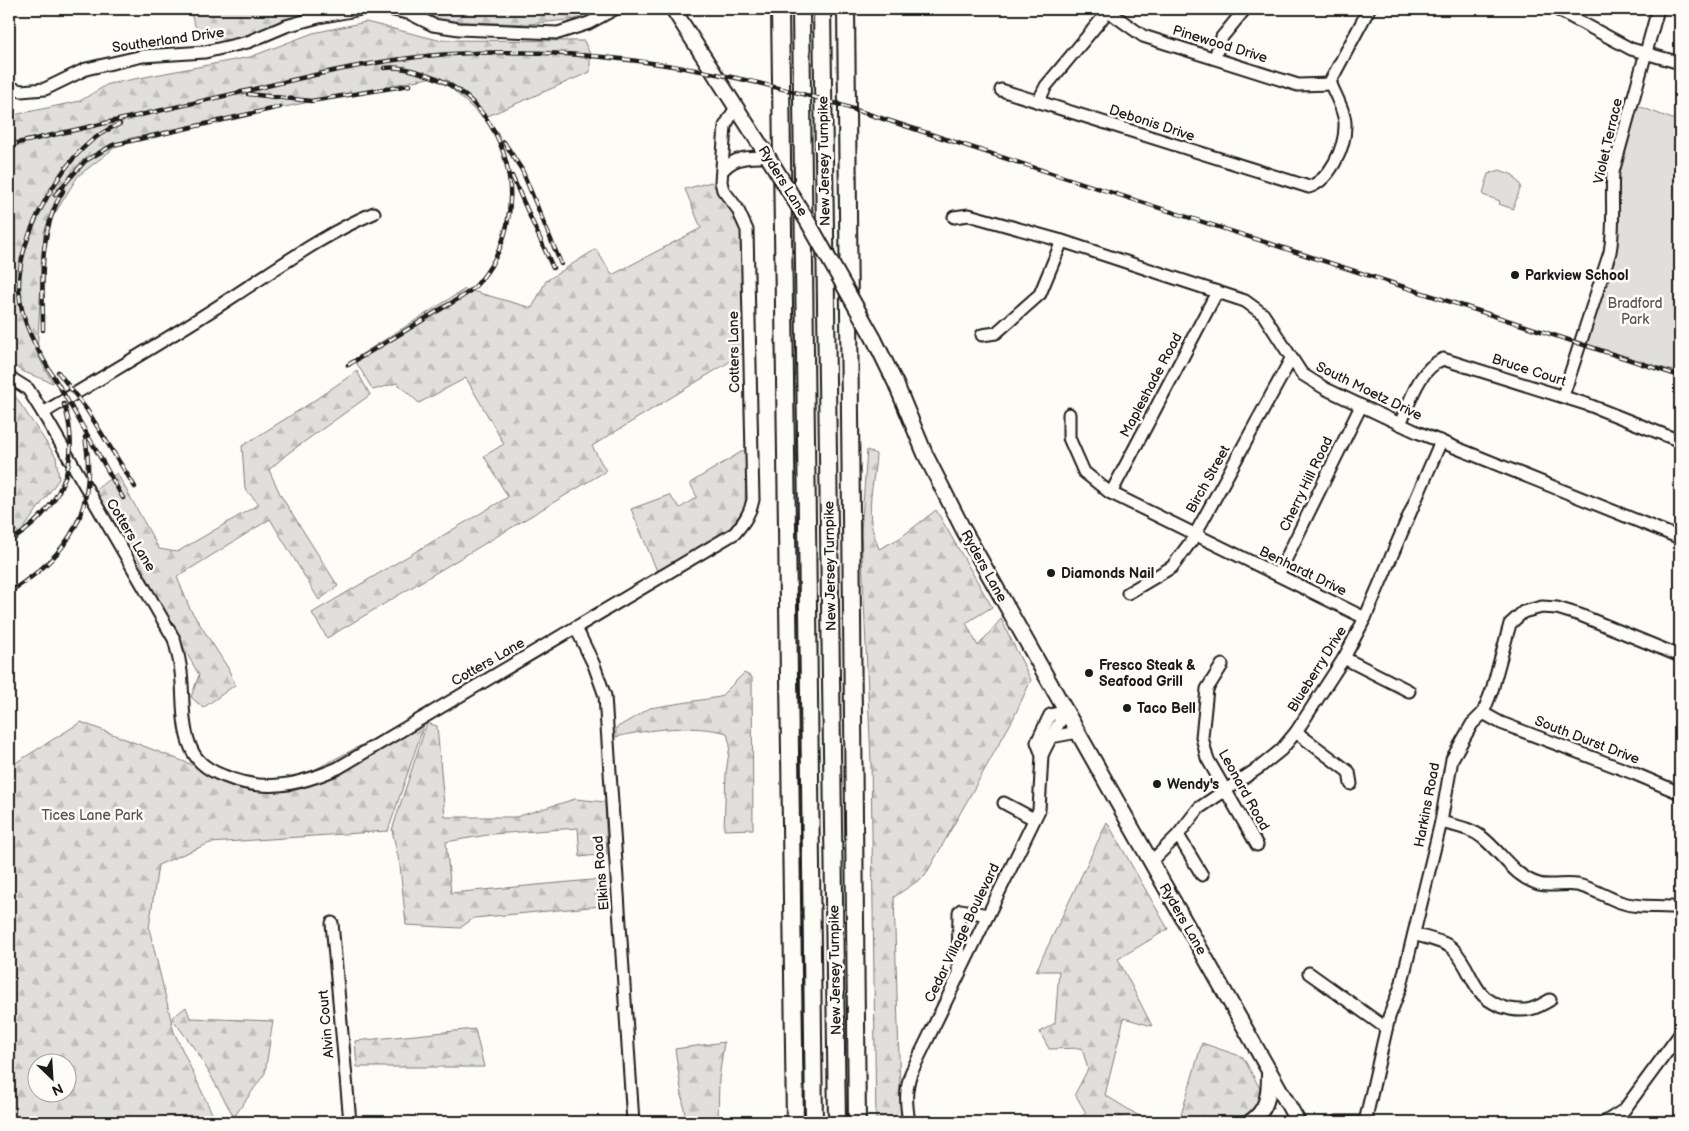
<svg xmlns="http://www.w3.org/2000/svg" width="1689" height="1131" viewBox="0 0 1689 1131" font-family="'Balsamiq Sans',sans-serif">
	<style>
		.green { fill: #e0dfdb; stroke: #7e7e7c }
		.forest { fill: url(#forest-firs); stroke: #7e7e7c; fill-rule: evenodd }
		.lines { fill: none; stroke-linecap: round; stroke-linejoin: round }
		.minor-casing { stroke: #1c1c1c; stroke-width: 15 }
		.major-casing { stroke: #1c1c1c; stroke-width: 18 }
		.highway-casing { stroke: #1c1c1c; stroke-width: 20 }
		.minor { stroke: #fdfcf7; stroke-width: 11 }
		.major { stroke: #fdfcf7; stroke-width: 14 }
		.highway { stroke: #fdfcf7; stroke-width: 16 }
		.rail-casing { stroke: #1c1c1c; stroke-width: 4.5 }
		.rail { stroke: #fdfcf7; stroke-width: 2.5; stroke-dasharray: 8; stroke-linecap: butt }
		.major-bridge-casing { stroke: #1c1c1c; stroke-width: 18; stroke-linecap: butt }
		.major-bridge { stroke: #fdfcf7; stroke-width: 14 }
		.poi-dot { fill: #1c1c1c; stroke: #fdfcf7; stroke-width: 2 }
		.labels { text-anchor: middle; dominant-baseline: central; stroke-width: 5; stroke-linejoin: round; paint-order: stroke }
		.street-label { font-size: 14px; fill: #1c1c1c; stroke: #fdfcf7 }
		.poi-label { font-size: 14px; font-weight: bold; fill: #1c1c1c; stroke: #fdfcf7; text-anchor: start }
		.park-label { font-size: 14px; fill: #575655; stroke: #fdfcf7 }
	</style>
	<defs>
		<pattern id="forest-firs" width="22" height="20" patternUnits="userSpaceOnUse" patternTransform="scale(1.25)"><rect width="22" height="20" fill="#e0dfdb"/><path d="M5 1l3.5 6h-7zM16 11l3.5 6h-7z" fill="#c0bfbb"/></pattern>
	</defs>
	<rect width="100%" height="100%" fill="#fdfcf7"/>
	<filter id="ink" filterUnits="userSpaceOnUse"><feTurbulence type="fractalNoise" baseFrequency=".02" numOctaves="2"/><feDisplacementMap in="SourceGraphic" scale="10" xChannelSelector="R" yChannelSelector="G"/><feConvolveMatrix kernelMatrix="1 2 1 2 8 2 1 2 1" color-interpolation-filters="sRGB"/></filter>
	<g filter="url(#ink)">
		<!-- green -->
		<g class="green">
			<polygon points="1628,102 1680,122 1679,373 1577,341 1610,237 1608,176"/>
			<polygon points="1500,170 1513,175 1521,186 1513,209 1499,204 1500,201 1483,195 1488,174"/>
		</g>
		<!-- forest -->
		<g class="forest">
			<polygon points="189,9 320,9 232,40 199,36"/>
			<polygon points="415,9 452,9 452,12 455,13 456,9 594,9 576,19 529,24 442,21"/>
			<polygon points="366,22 438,40 584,41 590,54 590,72 483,118 438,76 126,139 78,176 44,231 37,354 53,383 24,372 9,363 9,116 80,101 108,84 250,57 313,33"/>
			<polygon points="711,182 745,222 747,351 592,446 606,471 327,638 312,613 508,497 484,456 504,444 466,378 419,403 397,383 373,390 354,359 465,289 532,308 546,281 596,249 612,275 701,228 685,189"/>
			<polygon points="357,371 370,395 287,454 269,470 281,496 338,586 319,600 270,519 177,577 190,609 228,668 235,685 203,708 191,697 199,675 158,602 134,549 94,491 117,473 159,549 177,552 259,504 245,489 242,446 306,406"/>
			<polygon points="15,396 56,457 59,479 19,535 9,518 9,397"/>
			<polygon points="746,449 745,507 727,532 657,571 631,509 669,495 680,508 697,497 690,483"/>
			<path d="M867,450L876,454C875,477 868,499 871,522C872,531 876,540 879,549L900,538L936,510L992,607L966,623L978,646L1001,619L1031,680L1013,719L925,876L894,897L901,1122H876L871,762L861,532Z"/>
			<path d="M744,673L752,677L753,829L724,830L726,773L730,745L727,733C695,724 648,729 616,737V728L650,708L720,697Z"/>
			<path d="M429,710L388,831L210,843L158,865L149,928L174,1032L216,1122H9V767L81,722L224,777L287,784ZM38,1064H68V1094H38Z"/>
			<polygon points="427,723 437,726 445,817 516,817 575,799 605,802 607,854 580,857 578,828 493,834 446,842 451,893 602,879 601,906 474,918 460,928 406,925 400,866 392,830"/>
			<polygon points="1107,822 1168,929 1118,959 1152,1026 1124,1018 1105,1095 1149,1122 1074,1122 1086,1113 1075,1094 1088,1069 1082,1048 1049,1049 1040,1032 1055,1023 1059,971 1036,971"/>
			<polygon points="186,1007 190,1018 273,1021 265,1073 234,1117 199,1055 172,1018"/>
			<polygon points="475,1029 484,1067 357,1067 355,1041"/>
			<polygon points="724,1042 719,1079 718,1122 686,1122 675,1049"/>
			<polygon points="1202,1043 1243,1057 1265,1098 1248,1122 1179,1122"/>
		</g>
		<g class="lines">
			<!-- minor casing -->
			<g class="minor-casing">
				<g id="minor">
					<polyline points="389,9 411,14 433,25 459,29 558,33 589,23 615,9"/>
					<polyline points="1556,9 1631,49 1680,63"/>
					<polyline points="1108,11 1143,36 1298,85 1331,84"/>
					<polyline points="1215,57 1222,37 1245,9"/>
					<polyline points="9,87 21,91 45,89 86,69 143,56 205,52 248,42 286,26 319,17 362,9"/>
					<path d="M1001,90L1309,187C1330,180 1345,148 1345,126C1346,113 1335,95 1330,82L1369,9"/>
					<polyline points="1038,102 1046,86 1110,9"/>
					<path d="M724,169C736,156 752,157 768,157"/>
					<polyline points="954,217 969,215 1062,241 1245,301 1263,314 1302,374 1326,389 1417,432 1680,538"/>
					<polyline points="982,335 996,333 1040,294 1062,241"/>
					<path d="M9,377L28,389L43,413L174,639C177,650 180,661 181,672C184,697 181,725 191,748C197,763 210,771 224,776C265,793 299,785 338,768L735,533C744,522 750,514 753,500L747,230L737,208L723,190L721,182L725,126L736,107"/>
					<path d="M1563,396L1610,252C1615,225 1611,199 1613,172L1658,9"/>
					<path d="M43,413C107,374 172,337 234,296C279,267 324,234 374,213"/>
					<polyline points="1069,414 1069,438 1084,472 1109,492 1365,618"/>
					<path d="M1400,424C1411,400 1418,370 1443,359L1589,405L1680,441"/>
					<polyline points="1111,493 1217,292"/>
					<polyline points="1278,575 1361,406"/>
					<polyline points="1128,593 1172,567 1192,540 1291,359"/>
					<polyline points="576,628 594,665 605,696 633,1122"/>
					<polyline points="1344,658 1409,691"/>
					<polyline points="1222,665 1207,689 1202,737 1207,758 1257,845"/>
					<polyline points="1483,713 1501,723 1633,773 1680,793"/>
					<polyline points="1296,732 1349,772 1351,784"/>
					<polyline points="1048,735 1051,737 1066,711"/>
					<polyline points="1042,755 1051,737 1078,732"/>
					<polyline points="1004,803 1034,819"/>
					<path d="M1441,822C1455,826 1471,828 1483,838C1502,853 1514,877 1539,884C1550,887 1565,883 1577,885C1593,888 1605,897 1620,902C1639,909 1660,905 1680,908"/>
					<polyline points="1178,835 1202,875"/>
					<polyline points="1151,862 1178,835 1199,808 1260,767 1281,750 1296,732 1344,658 1365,618 1441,441"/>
					<polyline points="332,923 350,1122"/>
					<path d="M1414,934C1425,938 1445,941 1453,949C1476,973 1470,1000 1510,1009C1527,1012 1535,1009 1550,1000"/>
					<polyline points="958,972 959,912 961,910 988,915"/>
					<polyline points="1309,973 1386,1028"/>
					<path d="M909,1122C906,1104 905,1090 911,1073L1039,810L1042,755L1037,742L1050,715L1066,711"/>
					<polyline points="1337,1122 1369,1122"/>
					<polyline points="1365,1122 1389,1017 1401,986 1441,822 1452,759 1472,724 1483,713 1492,690 1510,624 1523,612 1542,607 1557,608 1580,615 1680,656"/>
					<polyline points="1605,1122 1624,1110 1680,1034"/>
				</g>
			</g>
			<!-- major casing -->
			<g class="major-casing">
				<g id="major">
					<polyline points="673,9 768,157"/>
					<polyline points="874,339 896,384 925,454 963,529 1298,1122"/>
					<path d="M1250,1122C1268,1110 1269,1094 1269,1074"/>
				</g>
			</g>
			<!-- highway casing -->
			<g class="highway-casing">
				<g id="highway">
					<polyline points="780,9 795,1122"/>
					<polyline points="801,9 814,1122"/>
					<polyline points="822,9 837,1122"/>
					<polyline points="846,9 857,1122"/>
				</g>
			</g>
			<!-- minor -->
			<use href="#minor" class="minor"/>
			<!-- major -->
			<use href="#major" class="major"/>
			<!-- highway -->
			<use href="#highway" class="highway"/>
			<!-- rail casing -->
			<g class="rail-casing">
				<g id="rail">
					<polyline points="248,94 311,101 410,85"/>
					<path d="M120,124C89,136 66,164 50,192C33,221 18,254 19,288C20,328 46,363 65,396C85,430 104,464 123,498"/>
					<polyline points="504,142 522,170 561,264"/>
					<path d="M9,145C88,127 167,109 246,91C313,75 383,58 452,54C580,46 705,66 828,101L1680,376"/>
					<polyline points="512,176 553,268"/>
					<polyline points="55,195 85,161 113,145 280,107"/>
					<path d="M43,330C43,283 37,233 63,191"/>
					<path d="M348,365C378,347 407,330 436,312C450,303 469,295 479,282C536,215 513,102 425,74C412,70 398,66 384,68"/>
					<polyline points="58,372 87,410 135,487"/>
					<path d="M9,542C60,510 83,463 64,404"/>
					<path d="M9,592C70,555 98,509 85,437"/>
				</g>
			</g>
			<!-- rail -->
			<use href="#rail" class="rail"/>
			<!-- major-bridge casing -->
			<g class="major-bridge-casing">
				<polyline id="major-bridge" points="768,157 808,222 874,339"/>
			</g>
			<!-- major-bridge -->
			<use href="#major-bridge" class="major-bridge"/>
		</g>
	</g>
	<!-- markers -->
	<g class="poi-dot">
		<circle cx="1515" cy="275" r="5"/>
		<circle cx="1051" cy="573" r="5"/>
		<circle cx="1089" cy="673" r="5"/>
		<circle cx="1127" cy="708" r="5"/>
		<circle cx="1157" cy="784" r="5"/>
	</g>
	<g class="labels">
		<!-- street labels -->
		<g class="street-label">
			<text transform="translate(168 40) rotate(-8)">Southerland Drive</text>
			<text transform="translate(1220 44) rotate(17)">Pinewood Drive</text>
			<text transform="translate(1152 123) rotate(18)">Debonis Drive</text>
			<text transform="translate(1608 141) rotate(-77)">Violet Terrace</text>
			<text transform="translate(824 161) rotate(-91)">New Jersey Turnpike</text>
			<text transform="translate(783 181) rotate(58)">Ryders Lane</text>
			<text transform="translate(734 352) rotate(-91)">Cotters Lane</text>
			<text transform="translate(1529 370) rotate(18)">Bruce Court</text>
			<text transform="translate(1151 385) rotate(-62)">Mapleshade Road</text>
			<text transform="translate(1369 391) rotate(26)">South Moetz Drive</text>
			<text transform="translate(1208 479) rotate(-61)">Birch Street</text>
			<text transform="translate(1306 484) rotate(-64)">Cherry Hill Road</text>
			<text transform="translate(131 535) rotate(59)">Cotters Lane</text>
			<text transform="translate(830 566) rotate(-91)">New Jersey Turnpike</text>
			<text transform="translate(984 566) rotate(61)">Ryders Lane</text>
			<text transform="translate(1303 571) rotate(26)">Benhardt Drive</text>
			<text transform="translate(488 662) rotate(-30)">Cotters Lane</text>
			<text transform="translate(1317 669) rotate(-58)">Blueberry Drive</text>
			<text transform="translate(1587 740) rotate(21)">South Durst Drive</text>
			<text transform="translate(1244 790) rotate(61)">Leonard Road</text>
			<text transform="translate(1427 805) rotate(-79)">Harkins Road</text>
			<text transform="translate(601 873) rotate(-95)">Elkins Road</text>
			<text transform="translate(1183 919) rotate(60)">Ryders Lane</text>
			<text transform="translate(962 933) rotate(-64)">Cedar Village Boulevard</text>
			<text transform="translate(835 970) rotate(-91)">New Jersey Turnpike</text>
			<text transform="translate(326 1024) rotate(-95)">Alvin Court</text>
		</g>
		<!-- poi labels -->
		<g class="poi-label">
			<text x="1525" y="275">Parkview School</text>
			<text x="1061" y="573">Diamonds Nail</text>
			<text x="1099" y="665">Fresco Steak &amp;<tspan x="1099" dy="16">Seafood Grill</tspan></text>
			<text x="1137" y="708">Taco Bell</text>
			<text x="1167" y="784">Wendy's</text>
		</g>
		<!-- park labels -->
		<g class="park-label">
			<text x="1635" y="303">Bradford<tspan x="1635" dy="16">Park</tspan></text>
			<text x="92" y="815">Tices Lane Park</text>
		</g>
	</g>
	<!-- margin -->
	<rect width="1689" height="1131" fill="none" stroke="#fdfcf7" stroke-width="30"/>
	<rect x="15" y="15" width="1659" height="1101" fill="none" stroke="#1c1c1c" stroke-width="2" filter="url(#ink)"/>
	<!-- north arrow -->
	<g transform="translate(52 1078) rotate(155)"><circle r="24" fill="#fdfcf7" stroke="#a3a29f"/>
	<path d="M0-4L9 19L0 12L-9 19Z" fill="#1c1c1c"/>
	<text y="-8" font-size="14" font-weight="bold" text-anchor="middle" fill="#1c1c1c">N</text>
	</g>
</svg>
